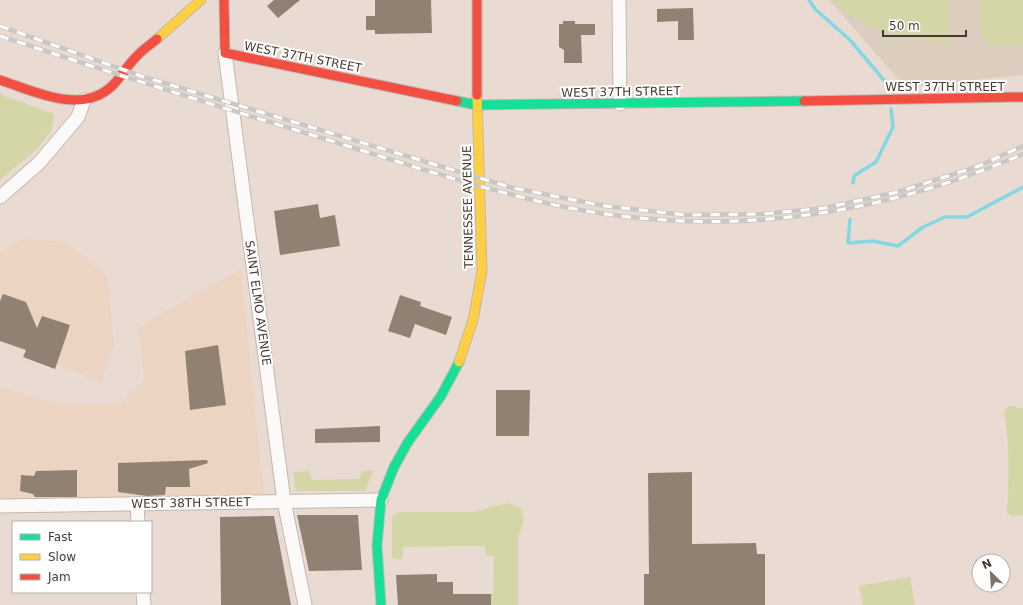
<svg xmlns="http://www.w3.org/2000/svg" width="1023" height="605" viewBox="0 0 1023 605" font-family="'DejaVu Sans',sans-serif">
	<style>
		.built { fill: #ecd4c3 }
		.education { fill: #dccebf }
		.green { fill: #d5d6a8 }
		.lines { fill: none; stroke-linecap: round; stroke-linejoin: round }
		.stream { stroke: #84d8e4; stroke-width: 3.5 }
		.building { fill: #918173 }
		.street-casing { stroke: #c3b8b0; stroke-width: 15 }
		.fast-casing { stroke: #c3b8b0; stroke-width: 11 }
		.slow-casing { stroke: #c3b8b0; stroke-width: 11 }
		.jam-casing { stroke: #c3b8b0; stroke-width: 11 }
		.street { stroke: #fcfaf8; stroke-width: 13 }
		.fast { stroke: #16e098; stroke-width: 9 }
		.slow { stroke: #ffcf43; stroke-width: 9 }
		.jam { stroke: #f24e42; stroke-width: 9 }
		.rail-casing { stroke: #cbc7c4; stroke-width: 4.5 }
		.rail { stroke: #fff; stroke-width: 3; stroke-dasharray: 9; stroke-linecap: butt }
		.labels { text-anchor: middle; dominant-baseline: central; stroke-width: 4; stroke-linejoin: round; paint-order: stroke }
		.street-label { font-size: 12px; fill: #443a32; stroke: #fff }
	</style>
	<rect width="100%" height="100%" fill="#eadbd2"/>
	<!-- built -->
	<g class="built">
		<polygon points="22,239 65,242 107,275 114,346 101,383 0,341 0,252 8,249"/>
		<polygon points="241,269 264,495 0,499 0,388 60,404 120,404 144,381 139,329 150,320"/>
	</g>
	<!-- education -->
	<polygon class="education" points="829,0 1023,0 1023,75 905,87"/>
	<!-- green -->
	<g class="green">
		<path d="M833,0H949L950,44C905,36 867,35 833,0Z"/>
		<polygon points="980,0 1023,0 1023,45 993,46 981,38"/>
		<polygon points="0,94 54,114 52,130 36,150 0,180"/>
		<path d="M1009,406L1023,408V515L1013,516L1007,513C1009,478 1010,445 1004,411Z"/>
		<polygon points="374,470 365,491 296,491 293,472 309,471 312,480 360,479 361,471"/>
		<polygon points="510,503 518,508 520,507 524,520 518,537 518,605 491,605 491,593 493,593 494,556 486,555 485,546 403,547 403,559 395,559 392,557 392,516 399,512 474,512 499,505"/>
		<polygon points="910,577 915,605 863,605 859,586"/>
	</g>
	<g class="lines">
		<!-- stream -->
		<g class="stream">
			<polyline points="809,0 815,9 850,40 888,85 889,89"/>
			<polyline points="853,183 854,176 876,162 893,127 891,109"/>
			<polyline points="850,219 848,243 873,241 898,246 923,227 945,217 967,217 1023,187"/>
		</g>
	</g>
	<!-- building -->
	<g class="building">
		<polygon points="274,0 300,0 278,18 267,6"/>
		<polygon points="375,0 431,0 432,33 375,34 375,30 366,30 366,16 375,16"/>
		<polygon points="693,8 694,40 678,40 678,21 657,22 657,9"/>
		<polygon points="563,21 575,21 575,24 595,24 595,35 581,35 582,63 564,63 564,50 559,47 559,24 563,24"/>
		<polygon points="318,204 320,218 335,215 340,246 280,255 274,211"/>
		<polygon points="3,294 26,302 37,328 42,316 70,325 55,369 23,357 26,350 0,341 0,301"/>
		<polygon points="400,295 421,302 420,306 452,317 446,335 415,324 410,338 388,331"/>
		<polygon points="218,345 226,405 190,410 185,351"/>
		<polygon points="496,390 530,390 529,436 496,436"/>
		<polygon points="380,426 380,442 315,443 315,429"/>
		<polygon points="207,460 208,463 189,469 190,487 166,487 165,495 147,496 118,492 118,463"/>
		<polygon points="77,470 77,497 35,497 33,494 20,491 21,475 34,476 36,471"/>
		<polygon points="692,472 692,544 756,543 757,554 765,554 765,605 644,605 644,574 649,574 648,473"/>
		<polygon points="297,515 358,515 362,570 309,571"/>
		<polygon points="274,516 291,605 221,605 220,517"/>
		<polygon points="437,574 437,582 453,582 453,594 491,594 491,605 398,605 396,575"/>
	</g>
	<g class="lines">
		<!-- street casing -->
		<g class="street-casing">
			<g id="street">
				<polyline points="619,0 620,104"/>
				<polyline points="225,53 284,501 305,605"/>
				<polyline points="0,197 39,163 78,117 84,100"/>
				<polyline points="137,504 138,522"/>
				<polyline points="0,506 381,500"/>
				<polyline points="143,592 144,605"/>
			</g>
		</g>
		<!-- fast casing -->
		<g class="fast-casing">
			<g id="fast">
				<polyline points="457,101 477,105 804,101"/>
				<polyline points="381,605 377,546 381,500 394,467 408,442 441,396 459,362"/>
			</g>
		</g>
		<!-- slow casing -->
		<g class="slow-casing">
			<g id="slow">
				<polyline points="157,39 201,0"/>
				<polyline points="459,362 473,320 482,271 477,95"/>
			</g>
		</g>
		<!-- jam casing -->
		<g class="jam-casing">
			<g id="jam">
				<polyline points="224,0 225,53 457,101"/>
				<polyline points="477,0 477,95"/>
				<path d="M0,80C34,91 82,116 113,85C121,77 127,66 136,57C142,50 150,45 157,39"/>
				<polyline points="804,101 1023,97"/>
			</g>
		</g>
		<!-- street -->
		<use href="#street" class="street"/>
		<!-- fast -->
		<use href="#fast" class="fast"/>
		<!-- slow -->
		<use href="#slow" class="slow"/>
		<!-- jam -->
		<use href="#jam" class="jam"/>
		<!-- rail casing -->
		<g class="rail-casing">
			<g id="rail">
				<polyline points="0,26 141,76 513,188 605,206 685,215 763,214 825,208 898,192 979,166 1023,146"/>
				<path d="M0,36C111,73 223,108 335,142C399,162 463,183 529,199C698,241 864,223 1023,154"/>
			</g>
		</g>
		<!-- rail -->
		<use href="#rail" class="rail"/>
	</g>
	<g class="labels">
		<!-- street labels -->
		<g class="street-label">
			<text transform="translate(303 57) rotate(11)">WEST 37TH STREET</text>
			<text x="945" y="87">WEST 37TH STREET</text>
			<text transform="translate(621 92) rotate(-1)">WEST 37TH STREET</text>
			<text transform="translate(468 207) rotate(-91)">TENNESSEE AVENUE</text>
			<text transform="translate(258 303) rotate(82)">SAINT ELMO AVENUE</text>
			<text transform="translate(191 503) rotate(-1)">WEST 38TH STREET</text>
		</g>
	</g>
	<!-- legend -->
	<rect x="12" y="521" width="140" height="72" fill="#ffffff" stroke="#b4b0ad"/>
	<rect x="20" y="534" width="20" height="6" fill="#16e098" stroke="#b4b0ad"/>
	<text x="48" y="541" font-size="12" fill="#443a32">Fast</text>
	<rect x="20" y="554" width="20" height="6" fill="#ffcf43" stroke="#b4b0ad"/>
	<text x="48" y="561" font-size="12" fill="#443a32">Slow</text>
	<rect x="20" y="574" width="20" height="6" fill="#f24e42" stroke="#b4b0ad"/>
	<text x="48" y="581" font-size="12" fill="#443a32">Jam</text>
	<!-- north arrow -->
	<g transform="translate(991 573) rotate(335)"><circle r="19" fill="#ffffff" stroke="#b4b0ad"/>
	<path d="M0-3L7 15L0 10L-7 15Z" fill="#7e726a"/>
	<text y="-6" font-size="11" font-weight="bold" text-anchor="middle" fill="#443a32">N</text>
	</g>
	<!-- scale -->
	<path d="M883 30v6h83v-6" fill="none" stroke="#443a32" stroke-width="2"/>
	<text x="889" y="30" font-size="12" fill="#443a32" stroke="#ffffff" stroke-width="3" paint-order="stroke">50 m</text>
</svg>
